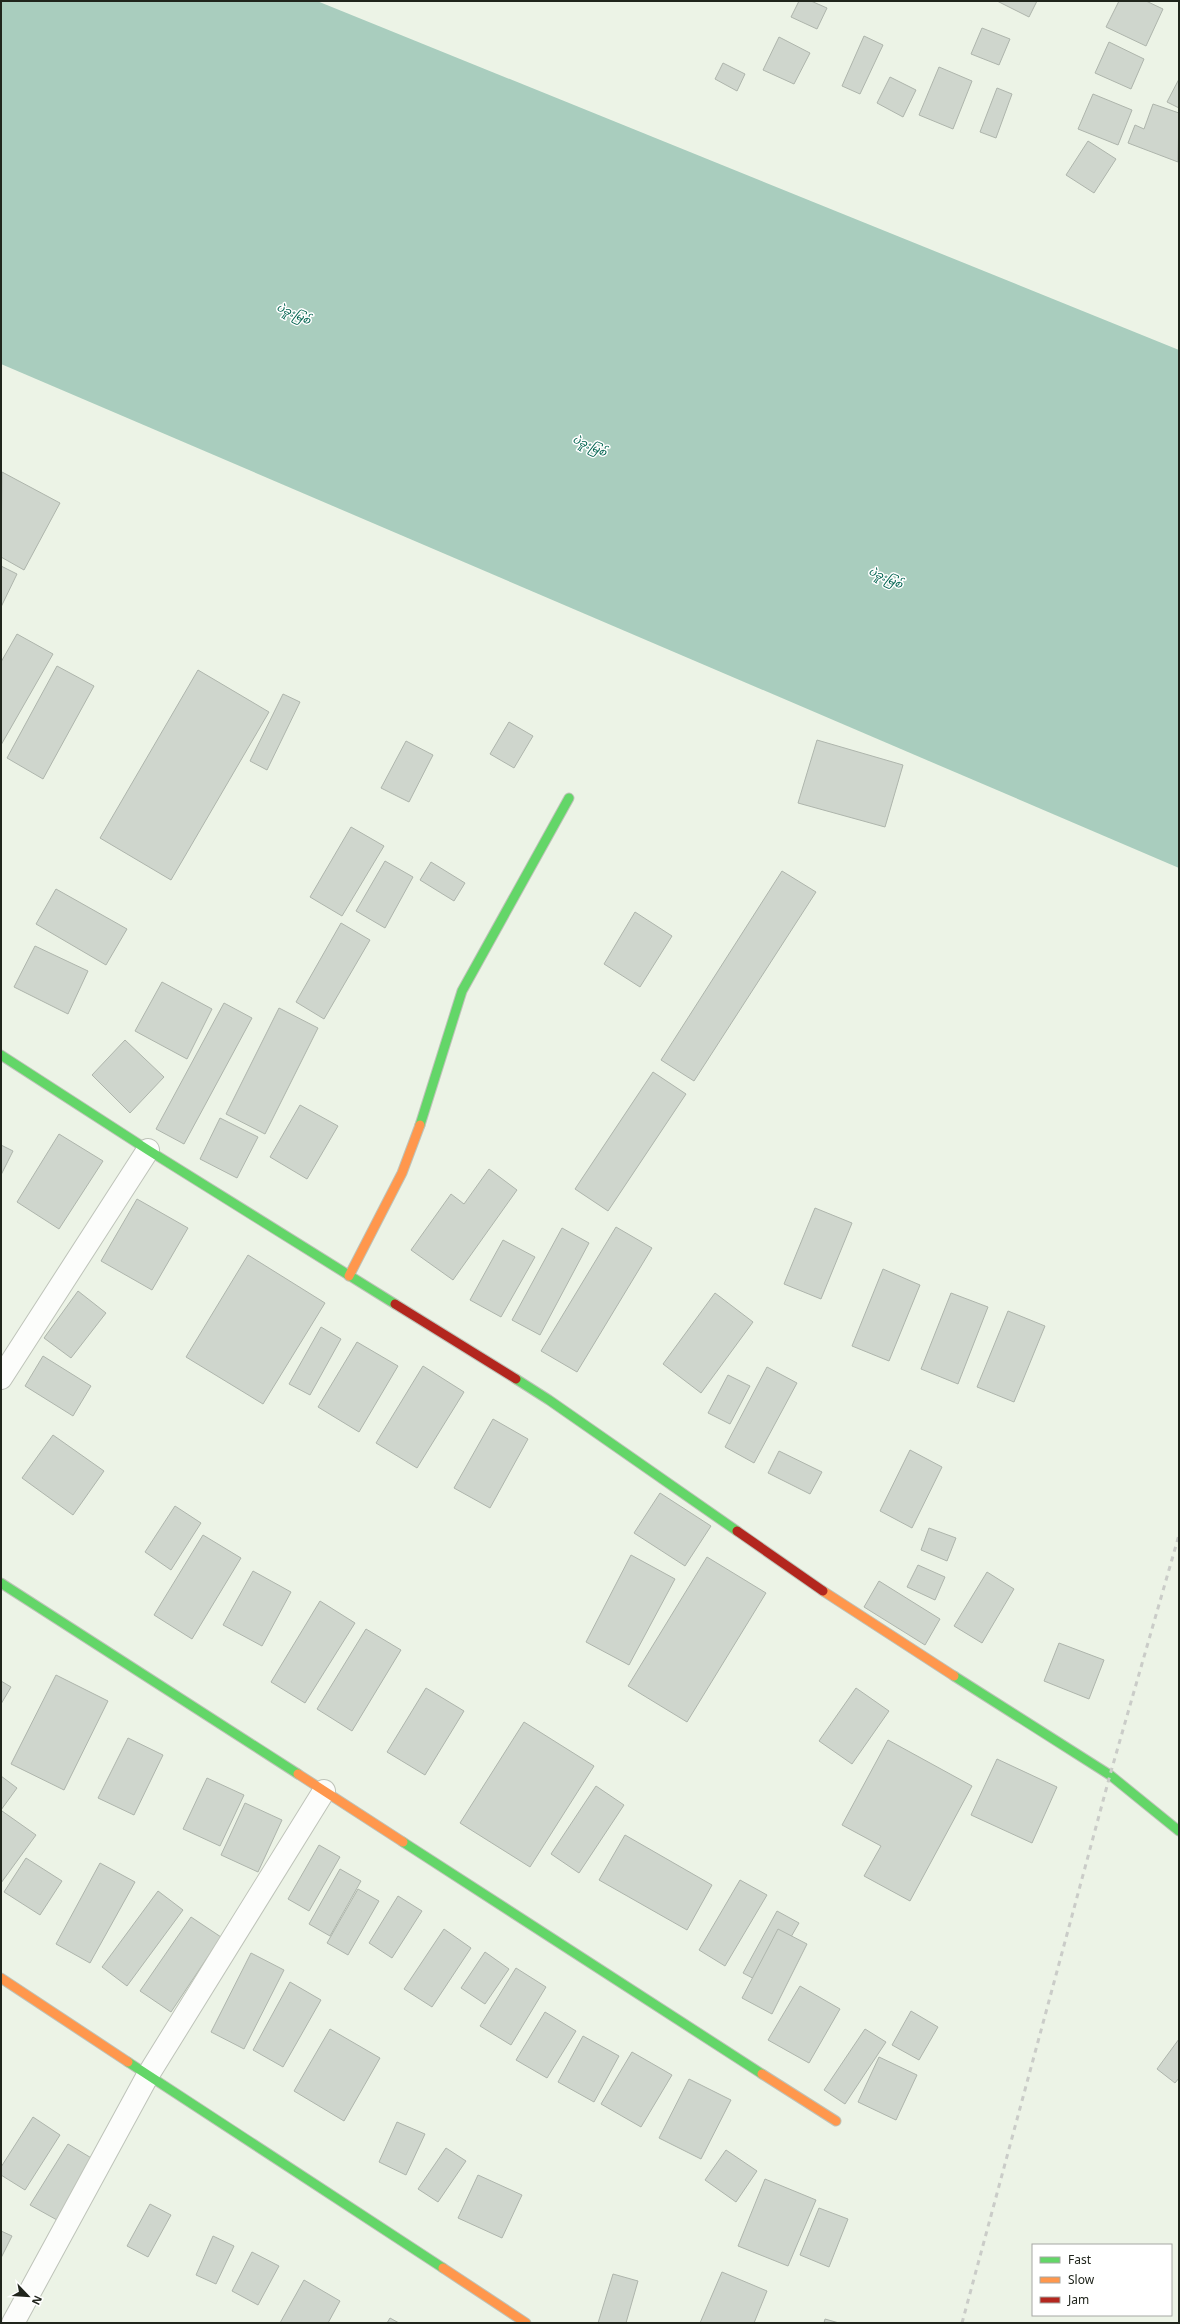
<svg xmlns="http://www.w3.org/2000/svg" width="1180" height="2324" viewBox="0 0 1180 2324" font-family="'Noto Sans','Noto Sans Myanmar',sans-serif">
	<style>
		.water { fill: #a9cdbe }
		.building { fill: #cfd6cd; stroke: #aeb5ac }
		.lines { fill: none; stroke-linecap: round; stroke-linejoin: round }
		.street-casing { stroke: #bec3b9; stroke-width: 24 }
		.fast-casing { stroke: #bec3b9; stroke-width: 11 }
		.slow-casing { stroke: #bec3b9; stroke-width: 11 }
		.jam-casing { stroke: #bec3b9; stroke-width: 11 }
		.street { stroke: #fcfdfb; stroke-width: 22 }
		.fast { stroke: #63d668; stroke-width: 9 }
		.slow { stroke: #ff974d; stroke-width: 9 }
		.jam { stroke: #b3261e; stroke-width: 9 }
		.rail { stroke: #caccc8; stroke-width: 3; stroke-dasharray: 5 5; stroke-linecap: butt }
		.labels { text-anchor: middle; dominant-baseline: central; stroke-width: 3; stroke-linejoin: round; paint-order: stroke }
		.water-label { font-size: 11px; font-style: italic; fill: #00634f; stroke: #fff }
	</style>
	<rect width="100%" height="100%" fill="#ecf3e6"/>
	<!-- water -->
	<polygon class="water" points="1,1 317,1 1179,350 1179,868 1,364"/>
	<!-- building -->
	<g class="building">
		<polygon points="799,1 811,1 827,8 817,29 791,17"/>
		<polygon points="997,1 1037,1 1029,17"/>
		<polygon points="1119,1 1146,1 1163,9 1146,46 1106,27"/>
		<polygon points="982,28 1010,39 999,65 971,54"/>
		<polygon points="864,36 883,45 860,94 842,86"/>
		<polygon points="779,37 810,53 794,84 763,70"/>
		<polygon points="1109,42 1144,59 1131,89 1095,73"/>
		<polygon points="723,63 745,74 737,91 715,79"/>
		<polygon points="939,67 972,81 953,129 919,115"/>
		<polygon points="890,77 916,90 903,117 877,103"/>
		<polygon points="1179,79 1179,108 1167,102"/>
		<polygon points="997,88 1012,94 996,138 980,132"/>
		<polygon points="1093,94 1132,110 1118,145 1078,129"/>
		<polygon points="1153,104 1179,113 1178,162 1128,143 1135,125 1144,129"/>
		<polygon points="1088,141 1116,159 1094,193 1066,175"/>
		<polygon points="2,472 60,503 24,570 1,557"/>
		<polygon points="1,566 17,574 1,607"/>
		<polygon points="17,634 53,654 1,745 1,662"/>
		<polygon points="57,666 94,686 43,779 7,758"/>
		<polygon points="198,670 269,712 171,880 100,838"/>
		<polygon points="283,694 300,702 267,770 250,761"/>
		<polygon points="509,722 533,736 514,768 490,754"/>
		<polygon points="817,740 903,765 885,827 798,803"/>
		<polygon points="406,741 433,755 409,802 381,788"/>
		<polygon points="351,827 384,846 342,916 310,897"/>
		<polygon points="385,861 413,877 385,928 356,911"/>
		<polygon points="431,862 465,883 454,901 420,880"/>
		<polygon points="782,871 816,892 694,1081 661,1060"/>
		<polygon points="56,889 127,929 106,965 36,924"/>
		<polygon points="635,912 672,936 640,987 604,964"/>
		<polygon points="341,923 370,940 324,1019 296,1002"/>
		<polygon points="35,946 88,971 68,1014 14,987"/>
		<polygon points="162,982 212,1009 187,1059 135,1031"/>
		<polygon points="224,1003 252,1018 184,1144 156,1129"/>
		<polygon points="279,1008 318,1028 265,1134 226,1114"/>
		<polygon points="125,1040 164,1077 130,1113 92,1075"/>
		<polygon points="653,1072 686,1094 608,1211 575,1189"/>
		<polygon points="300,1105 338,1126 307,1179 270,1157"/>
		<polygon points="220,1118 258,1137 237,1178 200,1159"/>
		<polygon points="59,1134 103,1161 59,1229 17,1202"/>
		<polygon points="1,1145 13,1151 1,1175"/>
		<polygon points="489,1169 517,1190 453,1280 411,1250 451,1194 464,1204"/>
		<polygon points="137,1199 188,1228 152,1290 101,1261"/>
		<polygon points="815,1208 852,1223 821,1299 784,1284"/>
		<polygon points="616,1227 652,1248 577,1372 541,1351"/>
		<polygon points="562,1228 589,1243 540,1335 512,1320"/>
		<polygon points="503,1240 535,1257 501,1317 470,1300"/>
		<polygon points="248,1255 325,1303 263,1404 186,1357"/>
		<polygon points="883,1269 920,1285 889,1361 852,1346"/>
		<polygon points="78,1291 106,1313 71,1358 44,1338"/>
		<polygon points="715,1293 753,1322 701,1393 663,1364"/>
		<polygon points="951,1293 988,1307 958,1384 921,1369"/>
		<polygon points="1008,1311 1045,1326 1014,1402 977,1387"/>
		<polygon points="321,1327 341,1339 310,1395 289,1384"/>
		<polygon points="357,1342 398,1366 359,1432 318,1407"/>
		<polygon points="43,1356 91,1386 73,1416 25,1386"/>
		<polygon points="423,1366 464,1392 417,1468 376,1443"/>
		<polygon points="767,1367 797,1383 754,1463 725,1447"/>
		<polygon points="728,1375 750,1386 730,1424 708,1413"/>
		<polygon points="493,1419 528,1439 490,1508 454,1488"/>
		<polygon points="53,1435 104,1471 73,1515 22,1478"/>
		<polygon points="910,1450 942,1467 912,1528 880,1511"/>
		<polygon points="779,1451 822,1472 810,1494 768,1473"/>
		<polygon points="660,1493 711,1526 685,1566 634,1533"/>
		<polygon points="175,1506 201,1523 171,1570 145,1552"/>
		<polygon points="929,1528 956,1538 947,1561 921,1550"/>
		<polygon points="203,1535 241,1558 192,1639 154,1615"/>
		<polygon points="631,1555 675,1579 629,1665 586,1642"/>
		<polygon points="707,1557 766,1593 687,1722 628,1686"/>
		<polygon points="918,1565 945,1577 935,1600 907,1587"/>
		<polygon points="253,1571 291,1592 262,1646 223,1625"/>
		<polygon points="987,1572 1014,1589 982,1643 954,1626"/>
		<polygon points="879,1581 940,1619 925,1645 864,1607"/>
		<polygon points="320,1601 355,1623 305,1703 271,1682"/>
		<polygon points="366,1629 401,1650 352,1731 317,1709"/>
		<polygon points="1059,1643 1104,1660 1089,1699 1044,1681"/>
		<polygon points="56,1675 108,1701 64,1790 11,1764"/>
		<polygon points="1,1681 11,1687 1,1704"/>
		<polygon points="426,1688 464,1711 425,1775 387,1752"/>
		<polygon points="856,1688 889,1711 852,1764 819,1741"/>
		<polygon points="524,1722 594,1766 530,1867 460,1823"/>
		<polygon points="128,1738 163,1755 134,1815 98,1798"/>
		<polygon points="888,1740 972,1786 910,1901 864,1876 881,1846 842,1825"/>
		<polygon points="997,1759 1057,1787 1032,1843 971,1815"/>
		<polygon points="1,1776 17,1788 1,1810"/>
		<polygon points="207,1778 244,1795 220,1846 183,1829"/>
		<polygon points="596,1786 624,1805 579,1873 551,1854"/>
		<polygon points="245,1803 282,1820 258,1872 221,1855"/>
		<polygon points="2,1811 36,1835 1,1883 1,1813"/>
		<polygon points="625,1835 712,1885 687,1930 599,1880"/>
		<polygon points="319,1845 340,1857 309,1911 288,1899"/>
		<polygon points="26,1858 62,1881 40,1915 4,1892"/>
		<polygon points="100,1863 135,1882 90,1963 56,1944"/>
		<polygon points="340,1869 361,1881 330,1936 309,1924"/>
		<polygon points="740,1880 767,1895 725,1966 699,1950"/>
		<polygon points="358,1889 379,1901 348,1955 327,1943"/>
		<polygon points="158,1891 183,1910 127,1986 102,1967"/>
		<polygon points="398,1896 422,1911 392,1958 369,1943"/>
		<polygon points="777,1911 799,1923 764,1984 743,1973"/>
		<polygon points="191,1917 221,1937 171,2012 140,1991"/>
		<polygon points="444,1929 471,1948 432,2007 404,1989"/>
		<polygon points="778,1929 807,1944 772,2014 742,1998"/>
		<polygon points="485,1952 509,1969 485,2004 461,1988"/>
		<polygon points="251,1953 284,1970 244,2049 211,2032"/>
		<polygon points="516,1968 546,1987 511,2045 480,2026"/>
		<polygon points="290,1982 321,2000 283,2067 253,2050"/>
		<polygon points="800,1986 840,2009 809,2063 768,2040"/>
		<polygon points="911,2011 938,2027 919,2060 892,2045"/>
		<polygon points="545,2012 576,2031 547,2078 516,2060"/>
		<polygon points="330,2029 380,2058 344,2121 294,2091"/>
		<polygon points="865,2029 886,2042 845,2104 824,2090"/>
		<polygon points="583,2036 619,2056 594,2102 558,2082"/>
		<polygon points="1179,2039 1179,2078 1175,2083 1157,2069"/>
		<polygon points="632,2052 672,2075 641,2127 601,2104"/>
		<polygon points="879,2057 917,2075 896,2120 858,2102"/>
		<polygon points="689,2079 731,2100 701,2159 659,2138"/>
		<polygon points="33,2117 60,2135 25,2190 1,2175 1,2167"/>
		<polygon points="397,2122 425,2134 406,2175 379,2162"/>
		<polygon points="68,2144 93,2159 57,2220 30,2205"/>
		<polygon points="446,2148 466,2161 438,2202 418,2189"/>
		<polygon points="726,2150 757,2171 736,2202 705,2180"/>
		<polygon points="478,2175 522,2195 502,2238 458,2218"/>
		<polygon points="765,2179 816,2200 788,2266 738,2246"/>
		<polygon points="150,2204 171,2215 148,2257 127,2246"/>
		<polygon points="819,2208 848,2219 829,2267 800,2255"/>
		<polygon points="1,2231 12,2236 1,2258"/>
		<polygon points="213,2236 234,2246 216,2284 196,2275"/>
		<polygon points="252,2252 279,2266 258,2305 232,2291"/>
		<polygon points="722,2272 767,2291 754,2323 700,2323"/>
		<polygon points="613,2274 638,2281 626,2323 598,2323"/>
		<polygon points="304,2280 340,2301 328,2323 280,2323"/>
		<polygon points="390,2318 399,2323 387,2323"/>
		<polygon points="825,2319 839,2323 824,2323"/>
	</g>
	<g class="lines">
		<!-- street casing -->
		<g class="street-casing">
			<g id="street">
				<polyline points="1,1378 148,1150"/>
				<polyline points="13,2323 148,2075 324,1791"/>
			</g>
		</g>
		<!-- fast casing -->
		<g class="fast-casing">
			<g id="fast">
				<polyline points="1,1055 148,1150 395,1304"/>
				<polyline points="420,1125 462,991 569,798"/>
				<polyline points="516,1379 549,1400 737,1531"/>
				<polyline points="1,1583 298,1774"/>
				<polyline points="954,1676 1110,1775 1179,1831"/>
				<polyline points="403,1842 762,2074"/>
				<polyline points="128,2062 443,2268"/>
			</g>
		</g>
		<!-- slow casing -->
		<g class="slow-casing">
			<g id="slow">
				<polyline points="349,1276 402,1173 420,1125"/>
				<polyline points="823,1591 954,1676"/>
				<polyline points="298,1774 403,1842"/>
				<polyline points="1,1978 128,2062"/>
				<polyline points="762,2074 836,2121"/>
				<polyline points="443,2268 526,2323"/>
			</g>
		</g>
		<!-- jam casing -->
		<g class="jam-casing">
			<g id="jam">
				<polyline points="395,1304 516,1379"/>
				<polyline points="737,1531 823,1591"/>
			</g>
		</g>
		<!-- street -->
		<use href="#street" class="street"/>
		<!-- fast -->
		<use href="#fast" class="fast"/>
		<!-- slow -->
		<use href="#slow" class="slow"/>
		<!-- jam -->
		<use href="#jam" class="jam"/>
		<!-- rail -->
		<polyline class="rail" points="962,2323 1110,1775 1179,1535"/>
	</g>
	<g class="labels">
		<!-- water labels -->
		<g class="water-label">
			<text transform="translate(294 313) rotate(24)">ပဲခူးမြစ်</text>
			<text transform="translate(590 445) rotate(24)">ပဲခူးမြစ်</text>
			<text transform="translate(886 577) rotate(24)">ပဲခူးမြစ်</text>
		</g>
	</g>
	<!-- border -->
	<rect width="1180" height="2324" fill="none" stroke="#20251c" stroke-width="4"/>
	<!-- legend -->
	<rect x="1032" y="2244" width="140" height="72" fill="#ffffff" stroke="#a6a8a4"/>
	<rect x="1040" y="2257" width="20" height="6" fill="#63d668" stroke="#a6a8a4"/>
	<text x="1068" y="2264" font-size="12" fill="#20251c">Fast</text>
	<rect x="1040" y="2277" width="20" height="6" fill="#ff974d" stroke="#a6a8a4"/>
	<text x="1068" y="2284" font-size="12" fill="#20251c">Slow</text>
	<rect x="1040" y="2297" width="20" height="6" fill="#b3261e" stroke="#a6a8a4"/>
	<text x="1068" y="2304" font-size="12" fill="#20251c">Jam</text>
	<!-- north arrow -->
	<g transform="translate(28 2296) rotate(115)" stroke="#ffffff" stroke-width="3" paint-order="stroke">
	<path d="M0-3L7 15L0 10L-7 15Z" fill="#20251c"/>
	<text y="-6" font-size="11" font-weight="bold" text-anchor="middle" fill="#20251c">N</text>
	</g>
</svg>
